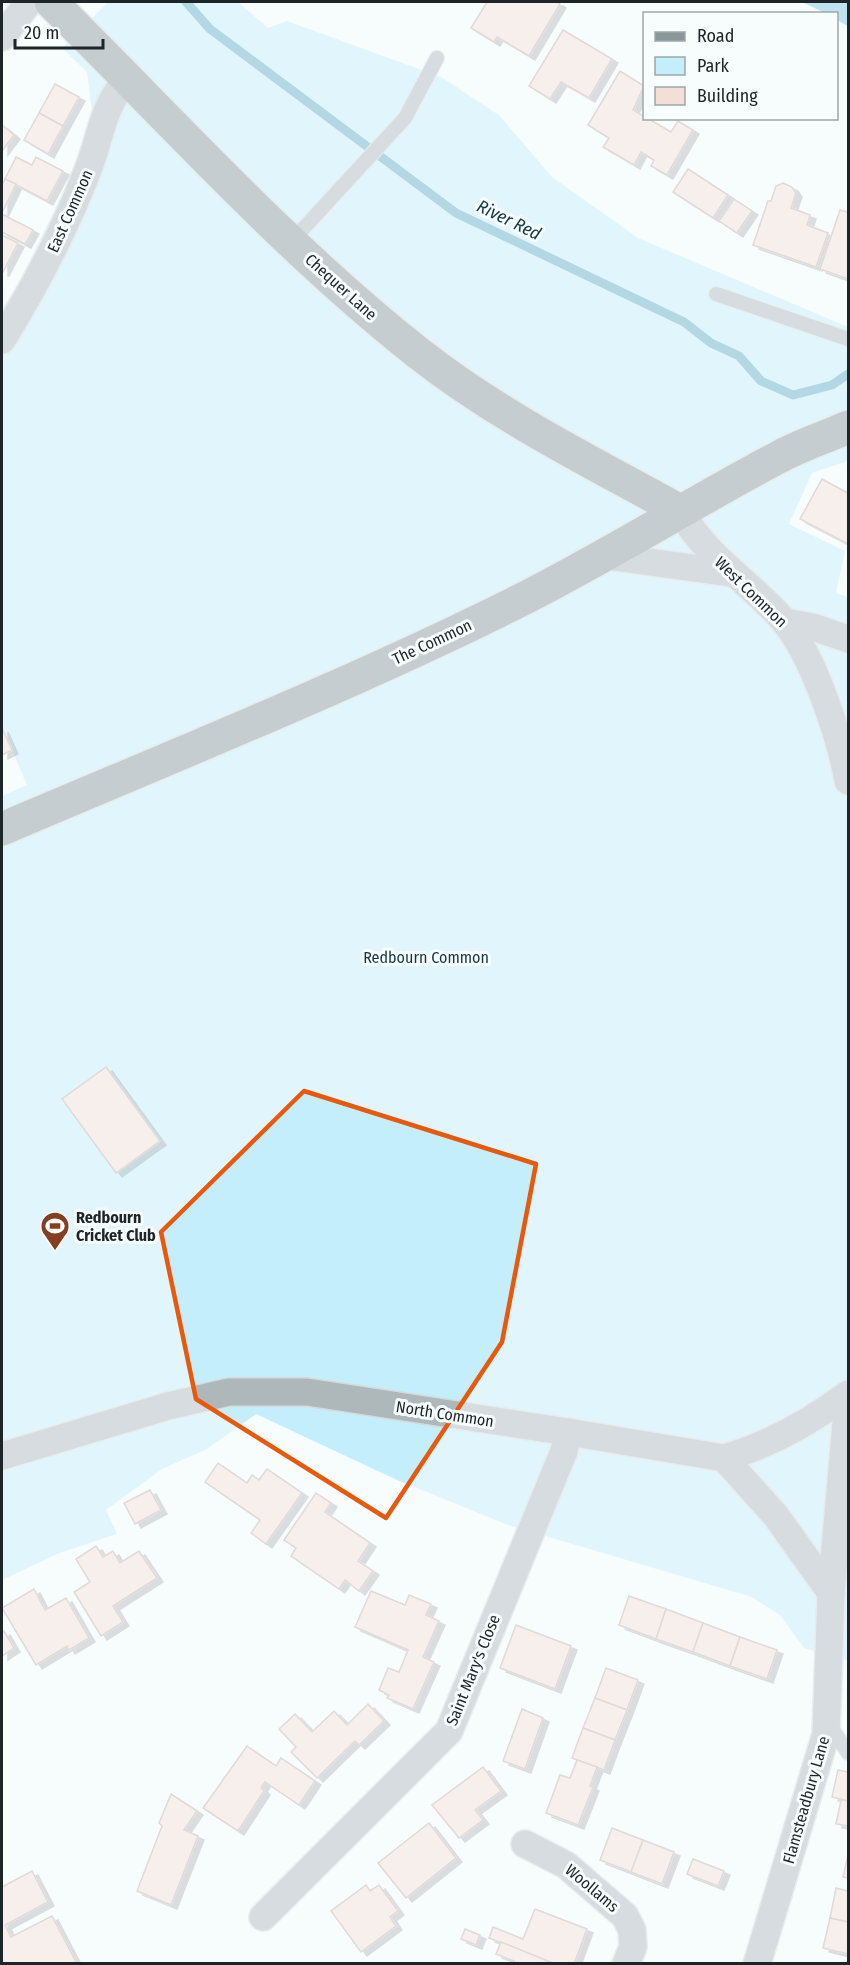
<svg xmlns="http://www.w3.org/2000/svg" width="850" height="1965" viewBox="0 0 850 1965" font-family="'Fira Sans Condensed',sans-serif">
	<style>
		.green { fill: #c5eefc }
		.forest { fill: #7ac5dd }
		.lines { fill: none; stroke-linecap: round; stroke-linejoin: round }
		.stream { stroke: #61acc4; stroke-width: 9 }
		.building { fill: #f3dfd8; stroke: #c4b1aa; stroke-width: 1.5; filter: url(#shadow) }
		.lane-casing { stroke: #d4dadb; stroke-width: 16 }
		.street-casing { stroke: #d4dadb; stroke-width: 30 }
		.secondary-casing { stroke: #d4dadb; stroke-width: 36 }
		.lane { stroke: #aeb7ba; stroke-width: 14 }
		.street { stroke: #aeb7ba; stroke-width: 27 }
		.secondary { stroke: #89969a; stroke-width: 33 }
		.marked { fill: none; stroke: #e8590c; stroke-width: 4.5; stroke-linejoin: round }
		.labels { text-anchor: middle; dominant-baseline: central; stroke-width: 6; stroke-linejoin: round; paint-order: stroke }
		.street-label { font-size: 16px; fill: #1d2528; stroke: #f7fcfd }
		.park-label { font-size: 16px; fill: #153944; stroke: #f7fcfd }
		.poi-label { font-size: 16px; font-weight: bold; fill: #1d2528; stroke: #f7fcfd; text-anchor: start }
		.water-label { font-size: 18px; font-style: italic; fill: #143842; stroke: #f7fcfd }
	</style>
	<defs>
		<filter id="shadow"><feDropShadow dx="6" dy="4" stdDeviation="0" flood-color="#0004"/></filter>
	</defs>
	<rect width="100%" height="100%" fill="#f7fcfd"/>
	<!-- green -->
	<polygon class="green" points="108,2 238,2 268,28 287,21 441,77 499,115 552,177 638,238 848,327 848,461 812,473 789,524 845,551 836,593 848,597 848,1661 804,1648 780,1615 752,1597 508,1525 397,1480 256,1414 207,1449 162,1469 106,1510 117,1534 57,1554 2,1580 2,796 27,785 2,726 2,309 20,281 74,170 93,119 87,72 62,48"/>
	<!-- forest -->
	<polygon class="forest" points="802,2 848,2 848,26 837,20 836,14 825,13"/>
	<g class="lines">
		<!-- stream -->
		<polyline class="stream" points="186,2 210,29 456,213 684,322 711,343 739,356 761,381 793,395 832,385 848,374"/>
	</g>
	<!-- building -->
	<g class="building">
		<polygon points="487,2 557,2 560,4 529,56 497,37 494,42 471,28"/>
		<polygon points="563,30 612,59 589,98 561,82 550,99 529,86"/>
		<polygon points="620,71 644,86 633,110 671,132 678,121 693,130 667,175 651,166 654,160 641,152 634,165 603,147 609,138 588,125"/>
		<polygon points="55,84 79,97 63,126 39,113"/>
		<polygon points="39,113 63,126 48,154 24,140"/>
		<polygon points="2,125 14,135 2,151"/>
		<polygon points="16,157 32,165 36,157 63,171 47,201 5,179"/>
		<polygon points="688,169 728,195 713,218 673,192"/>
		<polygon points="5,179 16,184 2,213 2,185"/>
		<polygon points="783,183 792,187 796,193 791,208 810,215 807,225 828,233 816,267 753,245 768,201 771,201 776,186"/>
		<polygon points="734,199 752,211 737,233 719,221"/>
		<polygon points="840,210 848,212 848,279 820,269"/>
		<polygon points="2,214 33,230 25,244 2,232"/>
		<polygon points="2,235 18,243 3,272 2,272"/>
		<polygon points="822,479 848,493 848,544 800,519"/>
		<polygon points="2,728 12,750 2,755"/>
		<polygon points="106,1067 160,1141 116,1173 62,1099"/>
		<polygon points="218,1463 247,1483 252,1475 259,1480 267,1469 302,1493 266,1544 251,1533 260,1520 205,1482"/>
		<polygon points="150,1490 161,1510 135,1524 124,1503"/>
		<polygon points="316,1493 331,1503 325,1512 370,1543 358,1561 373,1571 359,1591 345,1580 339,1589 291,1556 296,1548 284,1540"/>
		<polygon points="96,1546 103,1557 113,1551 120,1563 139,1551 157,1578 113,1606 123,1622 101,1636 74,1592 90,1582 76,1559"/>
		<polygon points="34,1589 45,1610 66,1598 89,1638 69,1650 67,1646 36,1665 2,1608"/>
		<polygon points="371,1591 405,1605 409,1595 431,1604 426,1615 439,1621 423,1657 434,1662 413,1709 387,1698 389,1695 379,1690 388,1668 399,1672 408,1650 355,1627"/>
		<polygon points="629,1596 666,1609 656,1639 619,1625"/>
		<polygon points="666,1609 703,1623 693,1652 656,1639"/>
		<polygon points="703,1623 740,1637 730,1666 693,1652"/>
		<polygon points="516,1625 571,1646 555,1689 500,1668"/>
		<polygon points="4,1631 14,1648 2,1656 2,1633"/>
		<polygon points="740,1637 777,1650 767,1679 730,1666"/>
		<polygon points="606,1668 638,1680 627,1710 595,1698"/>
		<polygon points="595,1698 627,1710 615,1740 583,1728"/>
		<polygon points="368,1704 384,1721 359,1745 355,1741 317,1778 291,1752 296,1747 279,1729 295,1714 312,1732 334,1711 347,1725"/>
		<polygon points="522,1709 543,1718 525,1769 503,1761"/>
		<polygon points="583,1728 615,1740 604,1770 572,1758"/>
		<polygon points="247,1746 276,1766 281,1758 315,1781 299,1805 265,1782 261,1788 264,1791 238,1831 203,1808"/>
		<polygon points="577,1760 597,1767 590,1786 593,1787 578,1825 546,1813 560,1775 570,1778"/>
		<polygon points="483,1767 501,1791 475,1810 483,1820 459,1838 432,1805"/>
		<polygon points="838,1770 848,1772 848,1801 832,1797"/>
		<polygon points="171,1794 197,1811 184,1830 198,1836 171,1905 137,1891 162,1826 159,1823"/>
		<polygon points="841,1800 848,1801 848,1826 836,1824"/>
		<polygon points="429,1823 456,1858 406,1898 378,1863"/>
		<polygon points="612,1828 643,1840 631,1872 600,1860"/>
		<polygon points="643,1840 674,1852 662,1884 631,1872"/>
		<polygon points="848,1855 848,1878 843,1877"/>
		<polygon points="693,1859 724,1871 718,1886 687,1874"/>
		<polygon points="32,1871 48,1902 5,1925 11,1937 52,1916 77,1964 2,1964 2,1887"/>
		<polygon points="366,1885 370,1891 379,1885 398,1911 390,1917 396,1926 361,1952 331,1911"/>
		<polygon points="836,1888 848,1891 848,1922 830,1918"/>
		<polygon points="535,1909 587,1929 574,1964 555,1964 489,1938 493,1927 523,1939"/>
		<polygon points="830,1918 848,1922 848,1954 823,1948"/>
		<polygon points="465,1929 480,1935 476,1945 461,1939"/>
		<polygon points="501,1942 555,1964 513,1964 514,1961 496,1954"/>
	</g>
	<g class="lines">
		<!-- lane casing -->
		<g class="lane-casing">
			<g id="lane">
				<polyline points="291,242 405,118 437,58"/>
				<polyline points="716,294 848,339"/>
				<polyline points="830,1725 848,1753"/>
			</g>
		</g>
		<!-- street casing -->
		<g class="street-casing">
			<g id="street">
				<polyline points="2,37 29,2"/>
				<path d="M2,340C36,285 66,228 89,167C102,133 102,108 127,79"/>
				<path d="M680,511C709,560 748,580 783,620C813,654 840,737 848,781"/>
				<polyline points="606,556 730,573"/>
				<polyline points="785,622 813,627 848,639"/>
				<polyline points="2,1456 168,1406 229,1392 307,1392 568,1432 724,1458 776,1516 831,1593"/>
				<path d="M724,1458C770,1445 810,1422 848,1394"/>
				<polyline points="525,1844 566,1865 625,1916 632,1930 633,1947 626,1964"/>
				<polyline points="263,1917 449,1731 564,1451 568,1432"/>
				<polyline points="757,1964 826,1734 831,1593 848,1400"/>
			</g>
		</g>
		<!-- secondary casing -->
		<g class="secondary-casing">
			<g id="secondary">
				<path d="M51,2C171,120 284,247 417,352C498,416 590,461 680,511"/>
				<path d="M2,829C173,756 348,686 515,603C605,558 690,504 779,457C801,445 826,437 848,427"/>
			</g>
		</g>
		<!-- lane -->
		<use href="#lane" class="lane"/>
		<!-- street -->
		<use href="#street" class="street"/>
		<!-- secondary -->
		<use href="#secondary" class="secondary"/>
	</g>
	<!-- marked area -->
	<path d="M0 0H850V1965H0ZM304,1091L536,1164L502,1342L386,1518L196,1399L161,1232Z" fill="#f7fcfd" fill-opacity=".55" fill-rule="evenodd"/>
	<path class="marked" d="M304,1091L536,1164L502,1342L386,1518L196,1399L161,1232Z"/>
	<!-- icons -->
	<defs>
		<g id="stadium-pin" transform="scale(1.5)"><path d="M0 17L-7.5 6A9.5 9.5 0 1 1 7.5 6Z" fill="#863e20" stroke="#f7fcfd"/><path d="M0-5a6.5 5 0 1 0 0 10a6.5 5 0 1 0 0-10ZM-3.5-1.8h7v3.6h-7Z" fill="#fff"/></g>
	</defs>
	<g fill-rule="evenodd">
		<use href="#stadium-pin" x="55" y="1226"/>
	</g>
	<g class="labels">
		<!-- street labels -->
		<g class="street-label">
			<text transform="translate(70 211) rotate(-66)">East Common</text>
			<text transform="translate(341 287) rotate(42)">Chequer Lane</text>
			<text transform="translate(751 592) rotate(44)">West Common</text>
			<text transform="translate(432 642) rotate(-25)">The Common</text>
			<text transform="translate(445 1414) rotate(9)">North Common</text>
			<text transform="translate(473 1670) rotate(-68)">Saint Mary's Close</text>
			<text transform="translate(806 1800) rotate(-74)">Flamsteadbury Lane</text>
			<text transform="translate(592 1888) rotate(40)">Woollams</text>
		</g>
		<!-- park labels -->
		<g class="park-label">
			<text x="426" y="957">Redbourn Common</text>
		</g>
		<!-- poi labels -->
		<g class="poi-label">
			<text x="76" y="1217">Redbourn<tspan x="76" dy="18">Cricket Club</tspan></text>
		</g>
		<!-- water labels -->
		<g class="water-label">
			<text transform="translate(509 220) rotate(26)">River Red</text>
		</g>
	</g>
	<!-- border -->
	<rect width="850" height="1965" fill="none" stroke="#1d2528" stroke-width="6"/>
	<!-- legend -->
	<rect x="643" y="12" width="195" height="108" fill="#f7fcfd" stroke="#a0a6a8" stroke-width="1.5"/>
	<rect x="655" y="32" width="30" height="9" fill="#89969a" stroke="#a0a6a8" stroke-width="1.5"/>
	<text x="697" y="42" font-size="18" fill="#1d2528">Road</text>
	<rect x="655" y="57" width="30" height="18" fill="#c5eefc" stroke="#a0a6a8" stroke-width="1.5"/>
	<text x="697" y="72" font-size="18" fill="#1d2528">Park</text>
	<rect x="655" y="87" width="30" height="18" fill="#f3dfd8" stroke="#a0a6a8" stroke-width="1.5"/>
	<text x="697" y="102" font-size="18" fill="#1d2528">Building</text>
	<!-- scale -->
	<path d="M15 39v9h88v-9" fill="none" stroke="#1d2528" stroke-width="3"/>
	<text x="24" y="39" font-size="18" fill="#1d2528" stroke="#f7fcfd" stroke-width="4.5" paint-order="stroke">20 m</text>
</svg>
